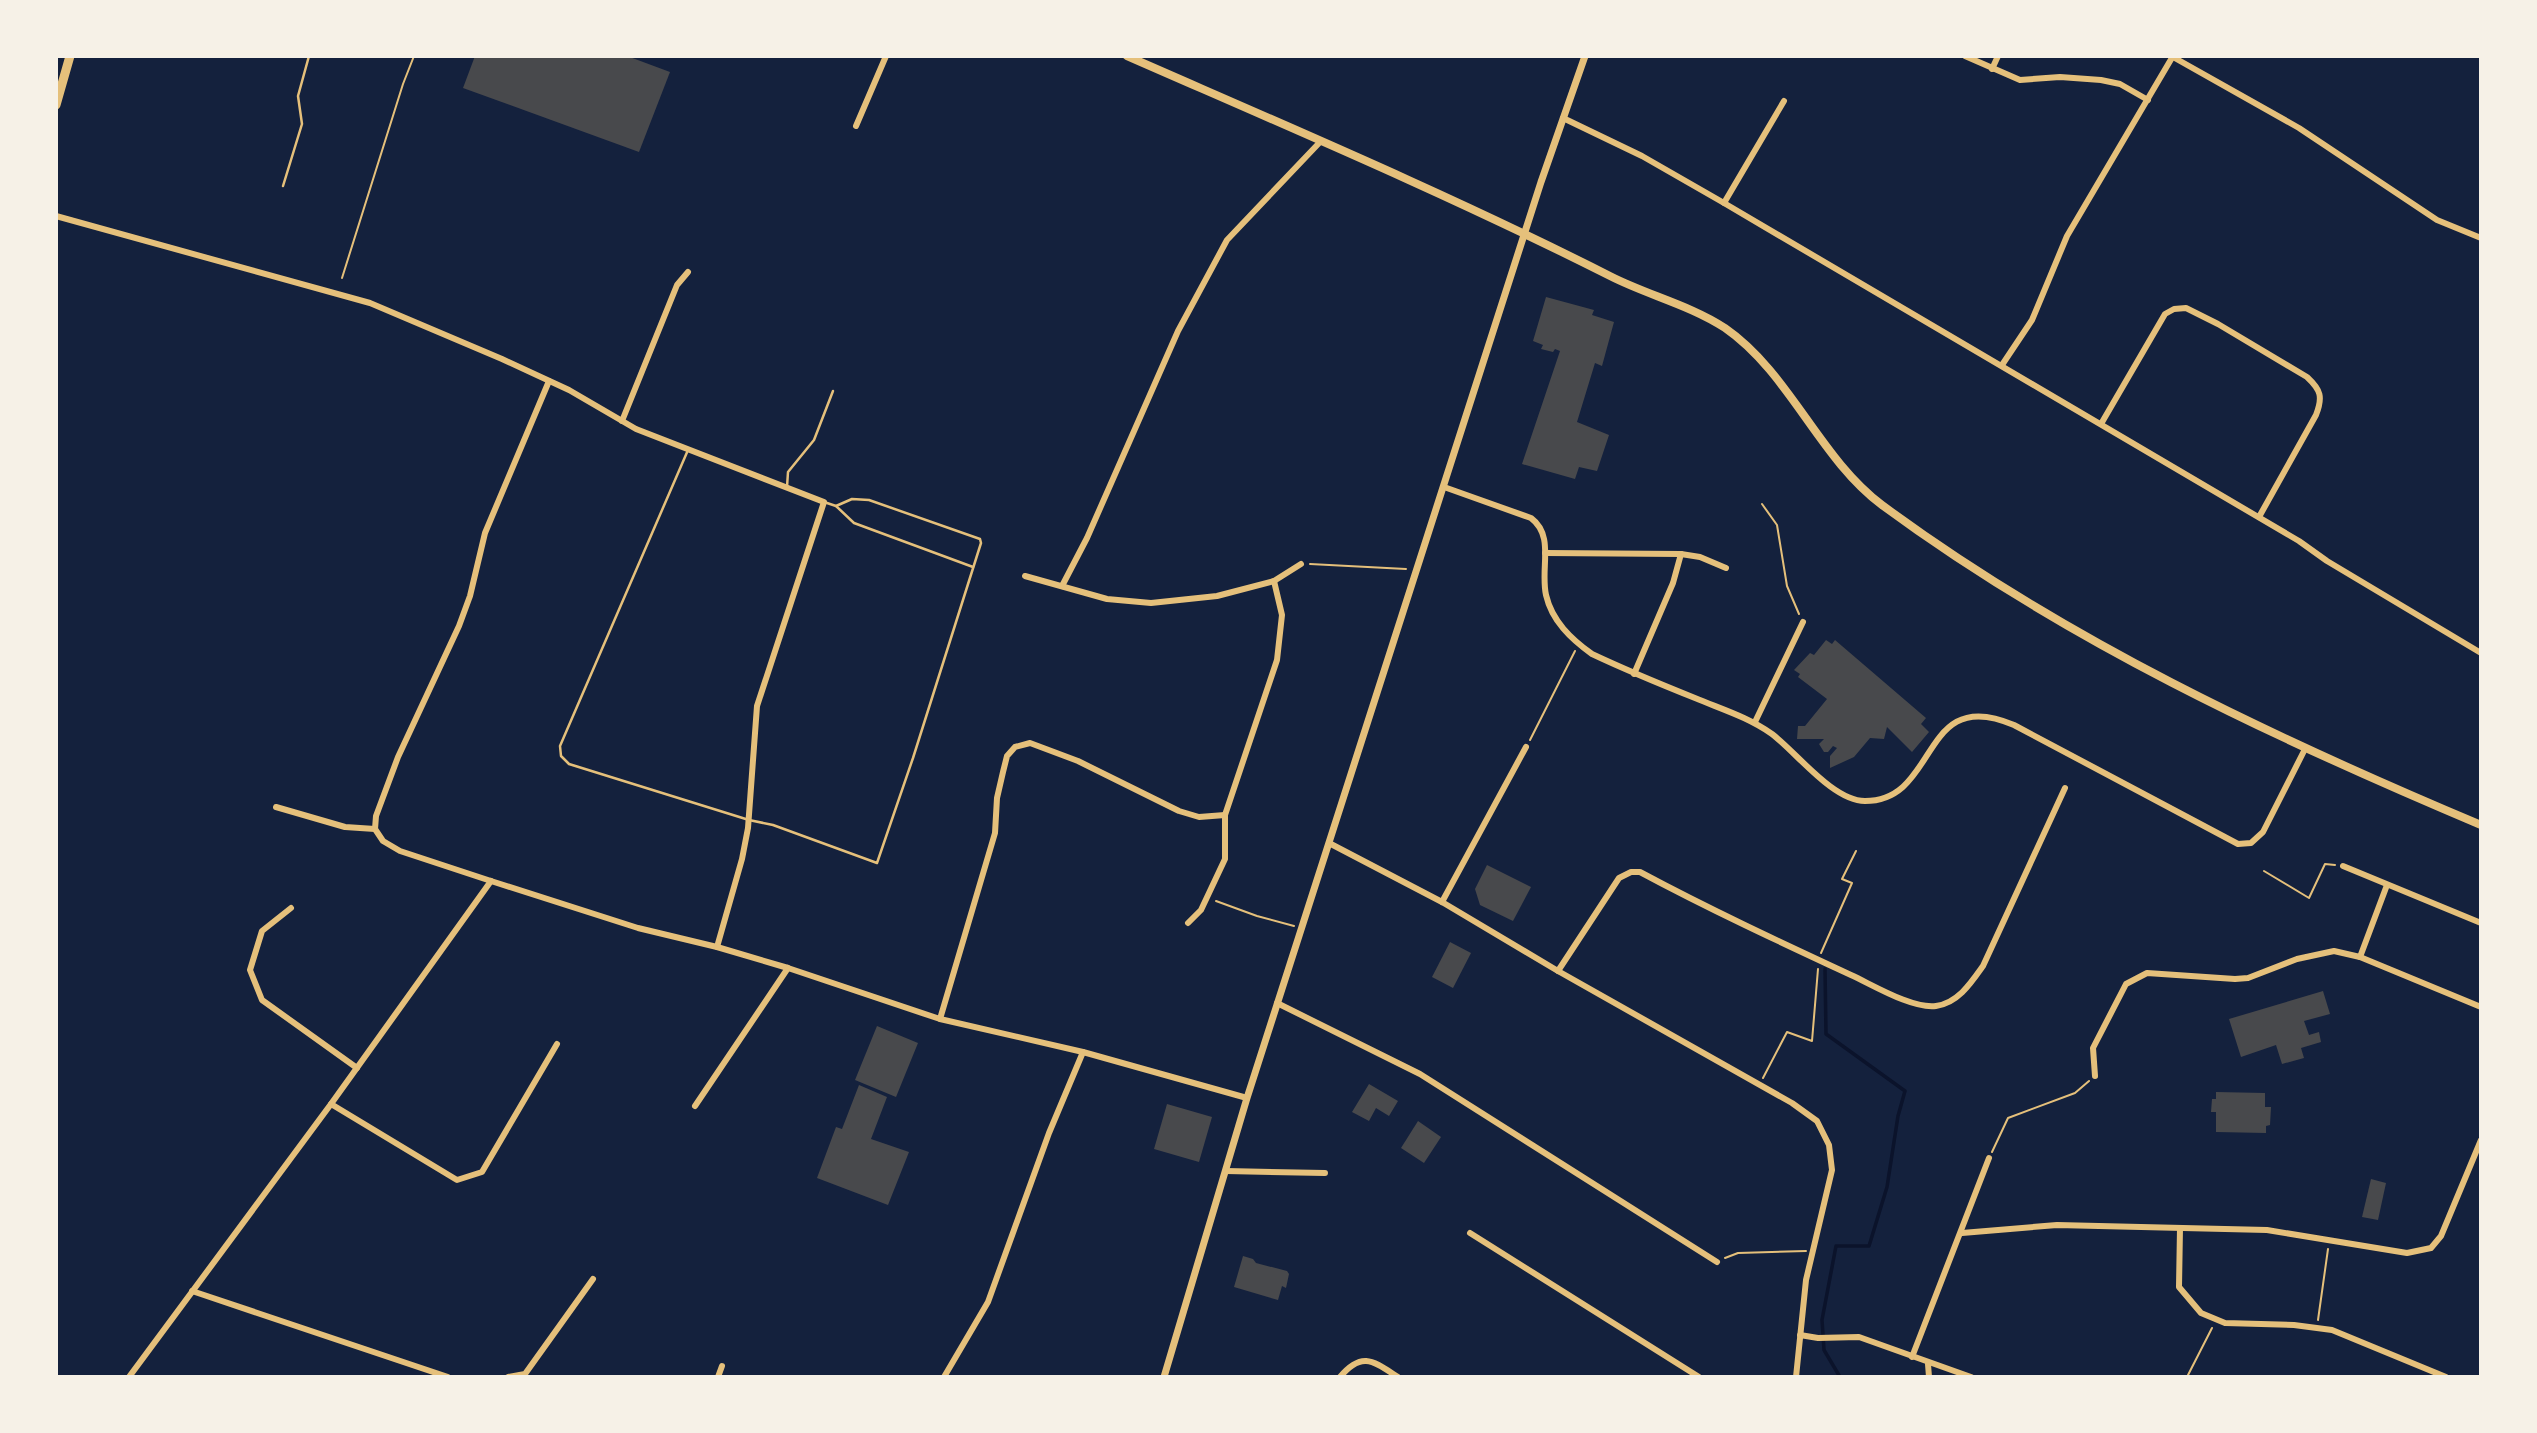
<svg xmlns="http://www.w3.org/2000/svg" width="2537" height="1433" viewBox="0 0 2537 1433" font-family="'DejaVu Sans',sans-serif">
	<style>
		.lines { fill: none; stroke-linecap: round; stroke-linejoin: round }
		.stream { stroke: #0b132b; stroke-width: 3.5 }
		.building { fill: #48494c }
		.path { stroke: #e5c07b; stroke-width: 2 }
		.service { stroke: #e5c07b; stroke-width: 2.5 }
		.minor { stroke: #e5c07b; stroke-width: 6 }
		.tertiary { stroke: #e5c07b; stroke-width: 7 }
		.secondary { stroke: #e5c07b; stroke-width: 8 }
		.primary { stroke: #e5c07b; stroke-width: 9 }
	</style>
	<rect width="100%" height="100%" fill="#14213d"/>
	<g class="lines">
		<!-- stream -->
		<polyline class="stream" points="1825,969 1826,1034 1905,1091 1898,1116 1887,1187 1869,1246 1836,1246 1822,1320 1824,1350 1840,1377"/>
	</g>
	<!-- building -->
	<g class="building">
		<polygon points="475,56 627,56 670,72 639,152 463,88"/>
		<polygon points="1546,297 1594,310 1592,315 1614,322 1602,366 1595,363 1577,422 1609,435 1597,471 1579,467 1575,479 1522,464 1560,351 1555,349 1553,352 1541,349 1543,345 1533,341"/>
		<polygon points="1826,640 1832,644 1835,640 1926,718 1921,724 1929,732 1912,752 1887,727 1884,739 1870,738 1854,757 1830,768 1830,756 1837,748 1833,746 1828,752 1824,752 1819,744 1824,739 1797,739 1798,726 1805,726 1827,699 1798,677 1800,674 1794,670 1810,653 1814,655"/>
		<polygon points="1487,865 1531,887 1513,921 1480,905 1475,889"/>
		<polygon points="1450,942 1471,953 1453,988 1432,977"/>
		<polygon points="2323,991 2330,1014 2304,1021 2309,1035 2319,1032 2321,1042 2301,1048 2304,1058 2282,1064 2276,1045 2241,1057 2229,1019"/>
		<polygon points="877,1026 918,1043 896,1097 855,1080"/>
		<polygon points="1369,1084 1398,1101 1389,1116 1376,1108 1369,1121 1352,1112"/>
		<polygon points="859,1085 887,1097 871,1139 909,1152 888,1205 817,1178 836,1127 842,1129"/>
		<polygon points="2216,1092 2265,1093 2265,1107 2271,1107 2270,1125 2266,1126 2266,1133 2216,1132 2216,1112 2211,1112 2212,1099 2216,1099"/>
		<polygon points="1167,1104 1212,1117 1199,1162 1154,1149"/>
		<polygon points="1418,1121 1441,1137 1424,1163 1401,1148"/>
		<polygon points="2371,1179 2386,1183 2378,1220 2362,1217"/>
		<polygon points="1243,1256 1253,1259 1256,1263 1287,1271 1289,1274 1286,1288 1282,1286 1278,1300 1234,1287"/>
	</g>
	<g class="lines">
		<!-- path -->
		<g class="path">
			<polyline points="342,278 403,84 414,56"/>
			<polyline points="1762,504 1777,525 1787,586 1799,614"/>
			<polyline points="1310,564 1406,569"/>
			<polyline points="1530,740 1575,651"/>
			<polyline points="2264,871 2309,898 2325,864 2335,865"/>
			<polyline points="1216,901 1257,916 1294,926"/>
			<polyline points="1821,953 1852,883 1842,879 1856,851"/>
			<polyline points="1763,1078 1787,1032 1812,1041 1818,969"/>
			<polyline points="1992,1152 2008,1118 2075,1093 2089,1081"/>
			<polyline points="1725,1258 1738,1253 1806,1251"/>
			<polyline points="2318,1320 2328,1249"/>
			<polyline points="2187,1377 2212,1328"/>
		</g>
		<!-- service -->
		<g class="service">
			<polyline points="283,186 302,124 298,96 309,56"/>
			<polyline points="688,450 560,746 561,756 569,764 749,820 773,825 877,863 913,758 981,543 980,539 869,500 852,499 836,506"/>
			<polyline points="787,487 788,472 814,440 833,391"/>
			<polyline points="824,502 836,506 854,523 973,567"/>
		</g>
		<!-- minor -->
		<g class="minor">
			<polyline points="1965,56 2020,80 2060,77 2101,80 2120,84 2148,100"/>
			<polyline points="2173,57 2299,128 2437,220 2481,238"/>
			<polyline points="1992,69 1998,56"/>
			<polyline points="1563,118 1642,156 1724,203 2299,541 2327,561 2481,653"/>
			<polyline points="856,126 886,56"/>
			<polyline points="1724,203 1784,101"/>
			<polyline points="56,216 370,303 502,359 569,390 636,429 824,502 757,706 748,828 742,859 717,947"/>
			<polyline points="2002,365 2032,320 2067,236 2173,56"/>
			<polyline points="549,381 485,533 470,596 459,626 398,757 376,816 375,829 383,841 400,851 491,881 638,928 717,947 788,968 940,1019 1083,1052 1247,1098"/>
			<polyline points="622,421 677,285 688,272"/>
			<path d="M2101,424L2165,314L2174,309L2186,308L2218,324L2307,377C2321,390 2323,397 2316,415L2259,517"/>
			<path d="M1444,487L1531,518C1555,536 1540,568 1546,595C1552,621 1571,639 1592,654C1626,670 1660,684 1695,698C1721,709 1748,717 1772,734C1797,753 1833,801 1865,801C1940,801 1919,684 2014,725L2238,844L2251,843L2263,832L2305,749"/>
			<polyline points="1545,553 1681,554 1700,557 1726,568"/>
			<polyline points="1025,576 1107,599 1151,603 1217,596 1274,581 1301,564"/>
			<polyline points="1062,586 1087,538 1178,331 1227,240 1321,141"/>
			<polyline points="1634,674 1673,583 1681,554"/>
			<polyline points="1755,722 1803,622"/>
			<polyline points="276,807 345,827 375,829"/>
			<polyline points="1329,843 1442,902 1558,971 1792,1103 1817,1121 1829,1145 1832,1170 1806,1280 1796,1377"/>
			<polyline points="2343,866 2481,923"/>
			<polyline points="1442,902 1526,747"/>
			<polyline points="291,908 262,931 250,970 262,1000 357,1068"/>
			<polyline points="1188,923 1201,910 1225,859 1225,815 1277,660 1282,615 1274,581"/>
			<polyline points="2360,957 2387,885"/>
			<path d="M1558,971L1619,878L1631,872H1640C1709,909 1780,942 1851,975C1873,985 1912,1009 1936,1006C1958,1003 1971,983 1983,966L2065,788"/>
			<polyline points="1277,1003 1420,1074 1717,1262"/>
			<polyline points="940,1019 995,833 997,798 1003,772 1007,756 1015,747 1030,743 1078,761 1179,811 1199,817 1225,815"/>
			<polyline points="2095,1076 2093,1048 2126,984 2147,973 2235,979 2248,978 2297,959 2334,951 2360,957 2481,1007"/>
			<polyline points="331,1104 457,1180 482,1172 557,1044"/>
			<polyline points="695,1106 788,968"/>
			<polyline points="1226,1171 1325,1173"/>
			<polyline points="2180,1228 2179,1287 2201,1313 2225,1323 2294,1325 2332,1330 2446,1377"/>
			<polyline points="1470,1233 1699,1377"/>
			<polyline points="1962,1233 2057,1225 2267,1230 2407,1253 2431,1248 2441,1236 2481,1140"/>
			<polyline points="192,1291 448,1377"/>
			<polyline points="1800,1335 1818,1338 1859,1337 1971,1377"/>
			<polyline points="1912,1357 1989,1158"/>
			<polyline points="1928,1364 1929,1377"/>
			<polyline points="129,1377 331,1104 491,881"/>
			<polyline points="508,1377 525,1374 593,1279"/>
			<polyline points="718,1377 722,1366"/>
			<polyline points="944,1377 988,1302 1049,1133 1083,1052"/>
			<path d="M1340,1377C1362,1351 1373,1361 1398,1377"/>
		</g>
		<!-- tertiary -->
		<polyline class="tertiary" points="1164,1377 1247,1098 1541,182 1585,56"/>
		<!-- secondary -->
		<path class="secondary" d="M1127,56C1289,127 1452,196 1610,276C1647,295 1690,305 1725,328C1790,373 1819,458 1882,505C2065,640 2272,737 2481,825"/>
		<!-- primary -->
		<polyline class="primary" points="56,105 70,56"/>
	</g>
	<!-- border -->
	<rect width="2537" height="1433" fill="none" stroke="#f6f1e7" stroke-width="116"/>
</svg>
